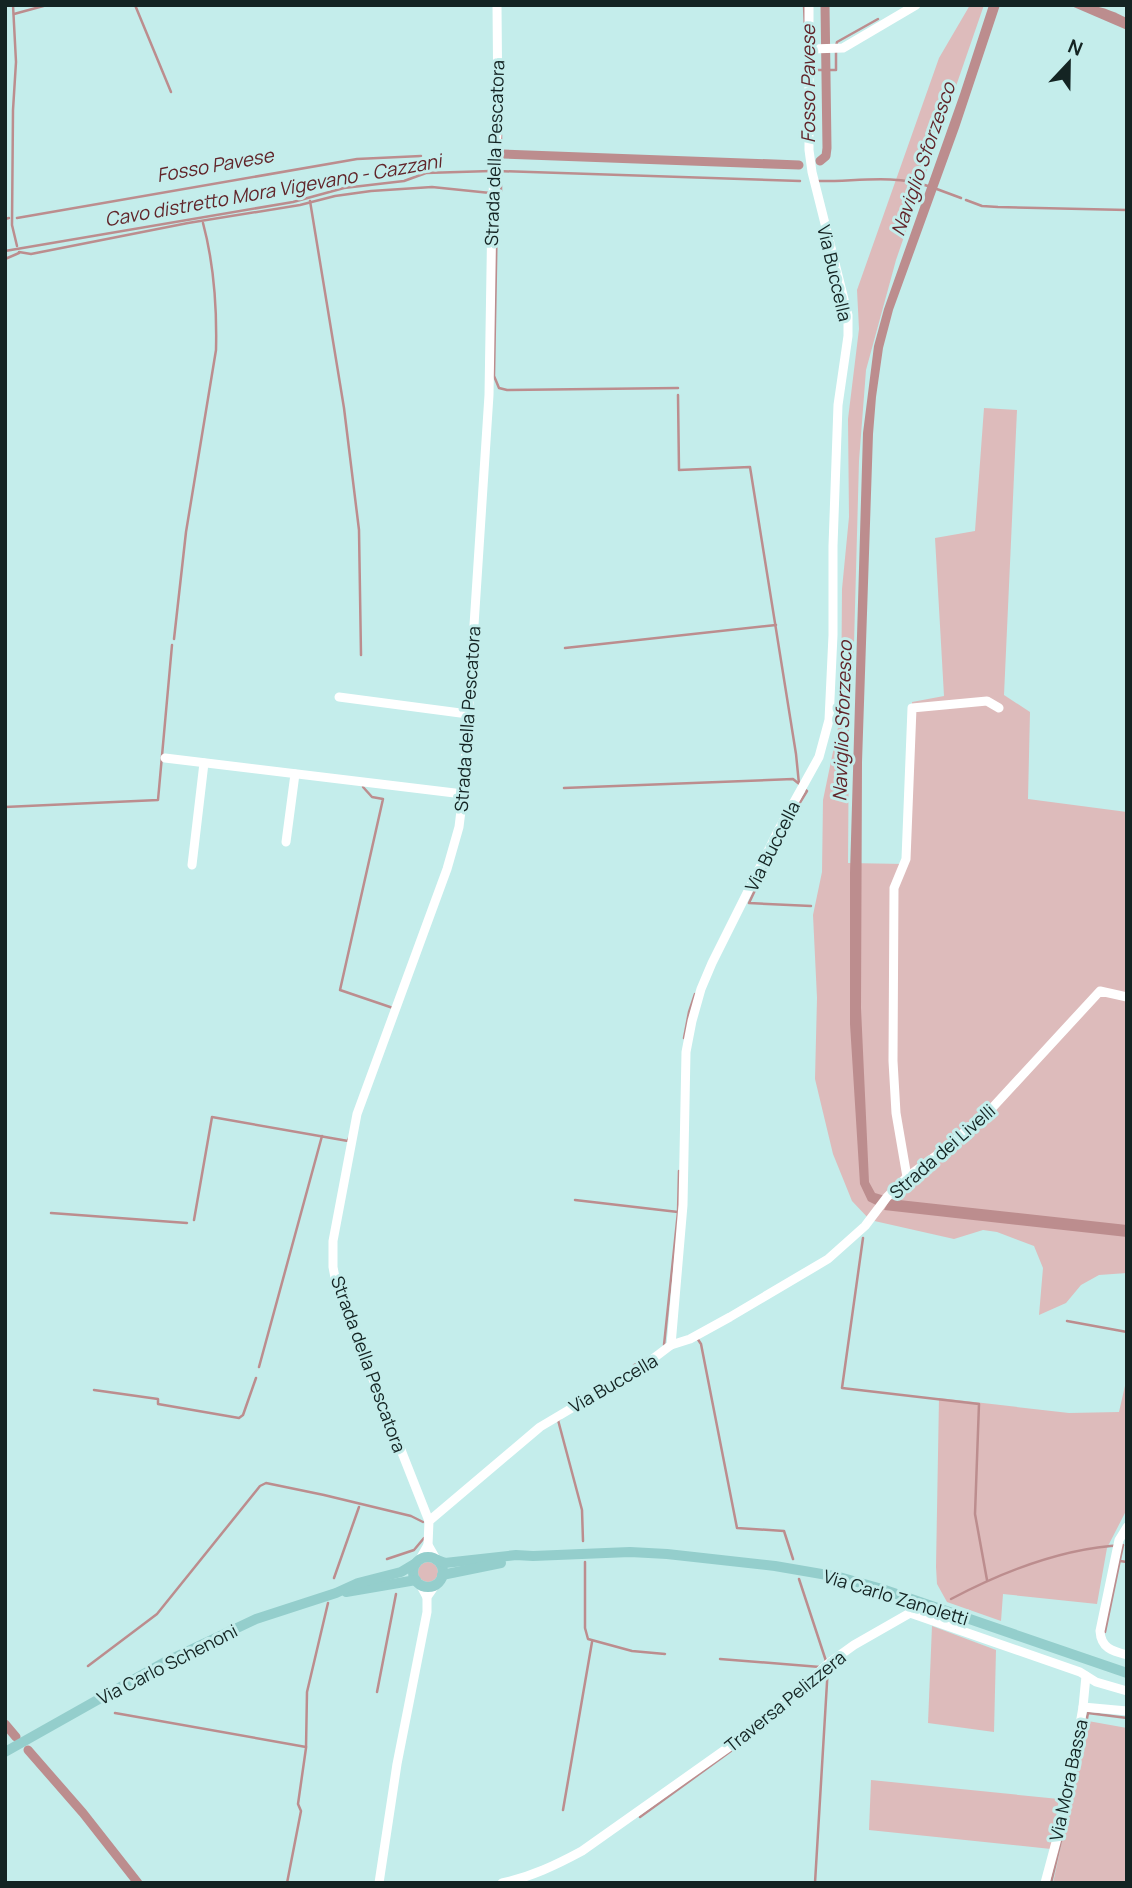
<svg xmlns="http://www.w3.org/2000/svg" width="1132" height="1888" viewBox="0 0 1132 1888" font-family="Manrope,sans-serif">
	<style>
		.green { fill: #dbb }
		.water { fill: #bc8d8e }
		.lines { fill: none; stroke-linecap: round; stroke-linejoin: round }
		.stream { stroke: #bc8d8e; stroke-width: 2.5 }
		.canal { stroke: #bc8d8e; stroke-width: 9 }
		.minor { stroke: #fff; stroke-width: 9 }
		.major { stroke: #94cecc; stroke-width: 10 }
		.labels { text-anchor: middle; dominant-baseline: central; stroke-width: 6; stroke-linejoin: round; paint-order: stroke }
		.street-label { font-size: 18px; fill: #142423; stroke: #c4edeb }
		.water-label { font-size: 19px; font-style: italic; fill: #61252a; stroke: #c4edeb }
	</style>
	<rect width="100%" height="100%" fill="#c4edeb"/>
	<!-- green -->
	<g class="green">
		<polygon points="970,5 984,5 896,260 866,370 859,461 854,644 849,728 848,863 905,864 912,702 944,696 935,538 975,531 984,408 1017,410 1004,695 1030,712 1028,799 1127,812 1127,1273 1099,1275 1081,1285 1066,1303 1039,1315 1043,1268 1034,1246 997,1232 983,1230 954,1239 870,1220 852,1201 833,1154 815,1079 817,998 813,915 822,872 823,800 841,713 842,589 849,517 848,419 859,329 857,290 939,58"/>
		<polygon points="1127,1377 1127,1509 1107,1548 1097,1604 1003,1594 1001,1621 947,1602 937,1584 936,1567 939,1398 1069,1413 1119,1412"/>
		<circle cx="428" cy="1572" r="10"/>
		<polygon points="932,1626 996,1650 994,1732 928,1723"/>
		<polygon points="1088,1721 1127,1728 1127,1883 1053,1883"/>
		<polygon points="871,1780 1059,1799 1051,1849 869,1830"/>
	</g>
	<!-- water -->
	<g class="water">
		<polygon points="989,5 1000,5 959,128 893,310 883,348 876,397 873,434 862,762 861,1008 869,1182 875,1193 885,1196 878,1206 868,1201 860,1184 850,1024 850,873 863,433 874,346 884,309 960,94"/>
		<path d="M1069,5C1096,5 1102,6 1127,18V30Z"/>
		<polygon points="890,1199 1127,1225 1127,1237 884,1210"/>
	</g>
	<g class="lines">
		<!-- stream -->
		<g class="stream">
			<polyline points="13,5 16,62 13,110 12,225 17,246"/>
			<polyline points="135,5 171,92"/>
			<polyline points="804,5 805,30"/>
			<polyline points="14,14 47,5"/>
			<polyline points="836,46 837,42 878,19"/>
			<polyline points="812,70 836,70 836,52"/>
			<polyline points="501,135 501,191 497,209 494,376 499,388 507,390 678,388"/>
			<polyline points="497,171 800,181"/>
			<path d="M816,181C853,182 893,174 928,186"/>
			<polyline points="934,188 961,198"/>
			<polyline points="966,200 982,206 998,207 1127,210"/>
			<polyline points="310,201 344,408 359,530 361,655"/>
			<polyline points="17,218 357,159 421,156"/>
			<polyline points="5,219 9,218"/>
			<polyline points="5,251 293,202 344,188 404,181 426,173 491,171"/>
			<polyline points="19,252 31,254 188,223 300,205 335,196 371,191 432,187 500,194"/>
			<polyline points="5,259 19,253"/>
			<polyline points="678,395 679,470 750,467 796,754 799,784"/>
			<path d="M174,639L186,532L216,350C217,308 214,264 203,223"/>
			<polyline points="565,648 776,625"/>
			<polyline points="363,787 372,797 383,799 340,990 393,1008"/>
			<polyline points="564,788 793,779 798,783"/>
			<polyline points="5,807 158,800 172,645"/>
			<polyline points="780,835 807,791 803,788"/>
			<polyline points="778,841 749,903 811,906"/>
			<polyline points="684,1038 689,1012 695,994"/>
			<polyline points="575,1200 678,1212"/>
			<polyline points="51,1213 187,1223"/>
			<polyline points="194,1220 212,1117 348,1141 349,1138"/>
			<polyline points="863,1238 842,1388 979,1404 975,1514 987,1580"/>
			<polyline points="1067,1321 1127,1332"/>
			<polyline points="697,1338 701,1344 737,1528 784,1531 793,1559"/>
			<polyline points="664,1345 678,1212 679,1171"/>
			<polyline points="259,1367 322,1136"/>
			<polyline points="634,1367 634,1365 648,1358"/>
			<polyline points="627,1381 637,1373"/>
			<polyline points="94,1390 158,1399 158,1404 239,1418 243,1415 256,1378"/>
			<polyline points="560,1419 558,1420 582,1510 583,1541"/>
			<polyline points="387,1559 414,1550 424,1538"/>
			<polyline points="1120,1561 1127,1562"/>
			<polyline points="585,1562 585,1628 588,1639 632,1651 665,1654"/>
			<polyline points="334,1578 359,1507"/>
			<polyline points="799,1579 826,1661"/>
			<path d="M951,1599C1004,1571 1063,1548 1123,1545L1105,1632"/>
			<polyline points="720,1659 820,1667"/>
			<polyline points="88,1666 157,1614 260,1486 266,1483 324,1495 411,1516 423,1522"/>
			<polyline points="377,1692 396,1594"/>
			<polyline points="115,1713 306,1747"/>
			<polyline points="1073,1791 1088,1713 1127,1718"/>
			<polyline points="563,1810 592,1642"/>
			<polyline points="640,1817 753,1735"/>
			<polyline points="287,1883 301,1811 298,1804 306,1748 307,1692 328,1603"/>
			<polyline points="815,1883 828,1666"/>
			<polyline points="1051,1883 1064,1828"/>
		</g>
		<!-- canal -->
		<g class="canal">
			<polyline points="503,154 799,165"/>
			<polyline points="820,161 826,156 827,148 825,5"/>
			<polyline points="5,1724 16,1737"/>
			<polyline points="28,1750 83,1813 138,1883"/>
		</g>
		<!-- minor -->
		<g class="minor">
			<polyline points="811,49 843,48 916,5"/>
			<polyline points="339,697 468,714"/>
			<polyline points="165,758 463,794"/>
			<polyline points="286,842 295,774"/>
			<polyline points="192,865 204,763"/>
			<polyline points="907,1177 896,1113 893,1061 894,888 906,859 912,708 987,701 999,708"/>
			<polyline points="671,1345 690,1339 730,1317 828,1259 865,1226 887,1197 907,1177 945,1149 993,1107 1100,991 1127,997"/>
			<polyline points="429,1521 337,1288 333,1267 333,1241 357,1114 447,869 459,827 463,794 489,395 492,208 498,120 497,5"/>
			<path d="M1127,1527L1119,1540L1100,1631C1101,1648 1112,1651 1127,1655"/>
			<polyline points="420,1559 428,1545"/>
			<polyline points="436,1559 428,1545 429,1521 540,1427 646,1364 671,1345 683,1205 686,1052 692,1021 701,989 712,963 779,829 819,757 829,720 833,635 833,546 838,405 848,336 848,315 812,172 809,150 809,5"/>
			<polyline points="420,1584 427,1597"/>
			<polyline points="1083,1707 1127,1711"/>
			<polyline points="379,1883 397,1764 427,1612 427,1597 436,1584"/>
			<path d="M502,1883C531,1877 556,1865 582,1851L753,1730L829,1663L854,1645L910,1613L1080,1672L1096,1682L1127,1691"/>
			<polyline points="1045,1883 1066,1805 1083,1707 1086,1676"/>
		</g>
		<!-- major -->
		<g class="major">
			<circle cx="428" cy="1572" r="15"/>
			<polyline points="437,1560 445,1563 516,1555 533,1556 630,1552 667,1554 775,1566 839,1577 882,1589 1127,1673"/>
			<polyline points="442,1575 501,1563"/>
			<polyline points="346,1592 416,1580"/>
			<polyline points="5,1752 163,1663 256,1619 336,1593 358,1583 401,1572 416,1563"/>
		</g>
	</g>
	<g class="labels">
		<!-- street labels -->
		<g class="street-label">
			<text transform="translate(494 153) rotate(-88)">Strada della Pescatora</text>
			<text transform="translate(835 273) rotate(77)">Via Buccella</text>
			<text transform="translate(467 719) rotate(-86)">Strada della Pescatora</text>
			<text transform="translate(772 846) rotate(-63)">Via Buccella</text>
			<text transform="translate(942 1151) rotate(-41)">Strada dei Livelli</text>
			<text transform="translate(369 1364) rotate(70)">Strada della Pescatora</text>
			<text transform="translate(613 1383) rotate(-30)">Via Buccella</text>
			<text transform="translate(896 1597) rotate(17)">Via Carlo Zanoletti</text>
			<text transform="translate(167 1664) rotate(-27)">Via Carlo Schenoni</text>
			<text transform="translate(785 1701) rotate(-39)">Traversa Pelizzera</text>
			<text transform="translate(1068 1780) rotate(-78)">Via Mora Bassa</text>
		</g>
		<!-- water labels -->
		<g class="water-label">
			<text transform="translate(808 84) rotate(-90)">Fosso Pavese</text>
			<text transform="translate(923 159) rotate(-71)">Naviglio Sforzesco</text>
			<text transform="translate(215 165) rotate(-10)">Fosso Pavese</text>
			<text transform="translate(273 190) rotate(-10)">Cavo distretto Mora Vigevano - Cazzani</text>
			<text transform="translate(842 721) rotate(-88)">Naviglio Sforzesco</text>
		</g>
	</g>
	<!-- border -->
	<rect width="1132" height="1888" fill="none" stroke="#142423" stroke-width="14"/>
	<!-- north arrow -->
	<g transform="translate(1069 63) rotate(22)" stroke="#c4edeb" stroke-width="5" paint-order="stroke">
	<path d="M0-5L12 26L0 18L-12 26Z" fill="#142423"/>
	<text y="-10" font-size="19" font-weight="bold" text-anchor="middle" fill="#142423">N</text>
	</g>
</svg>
